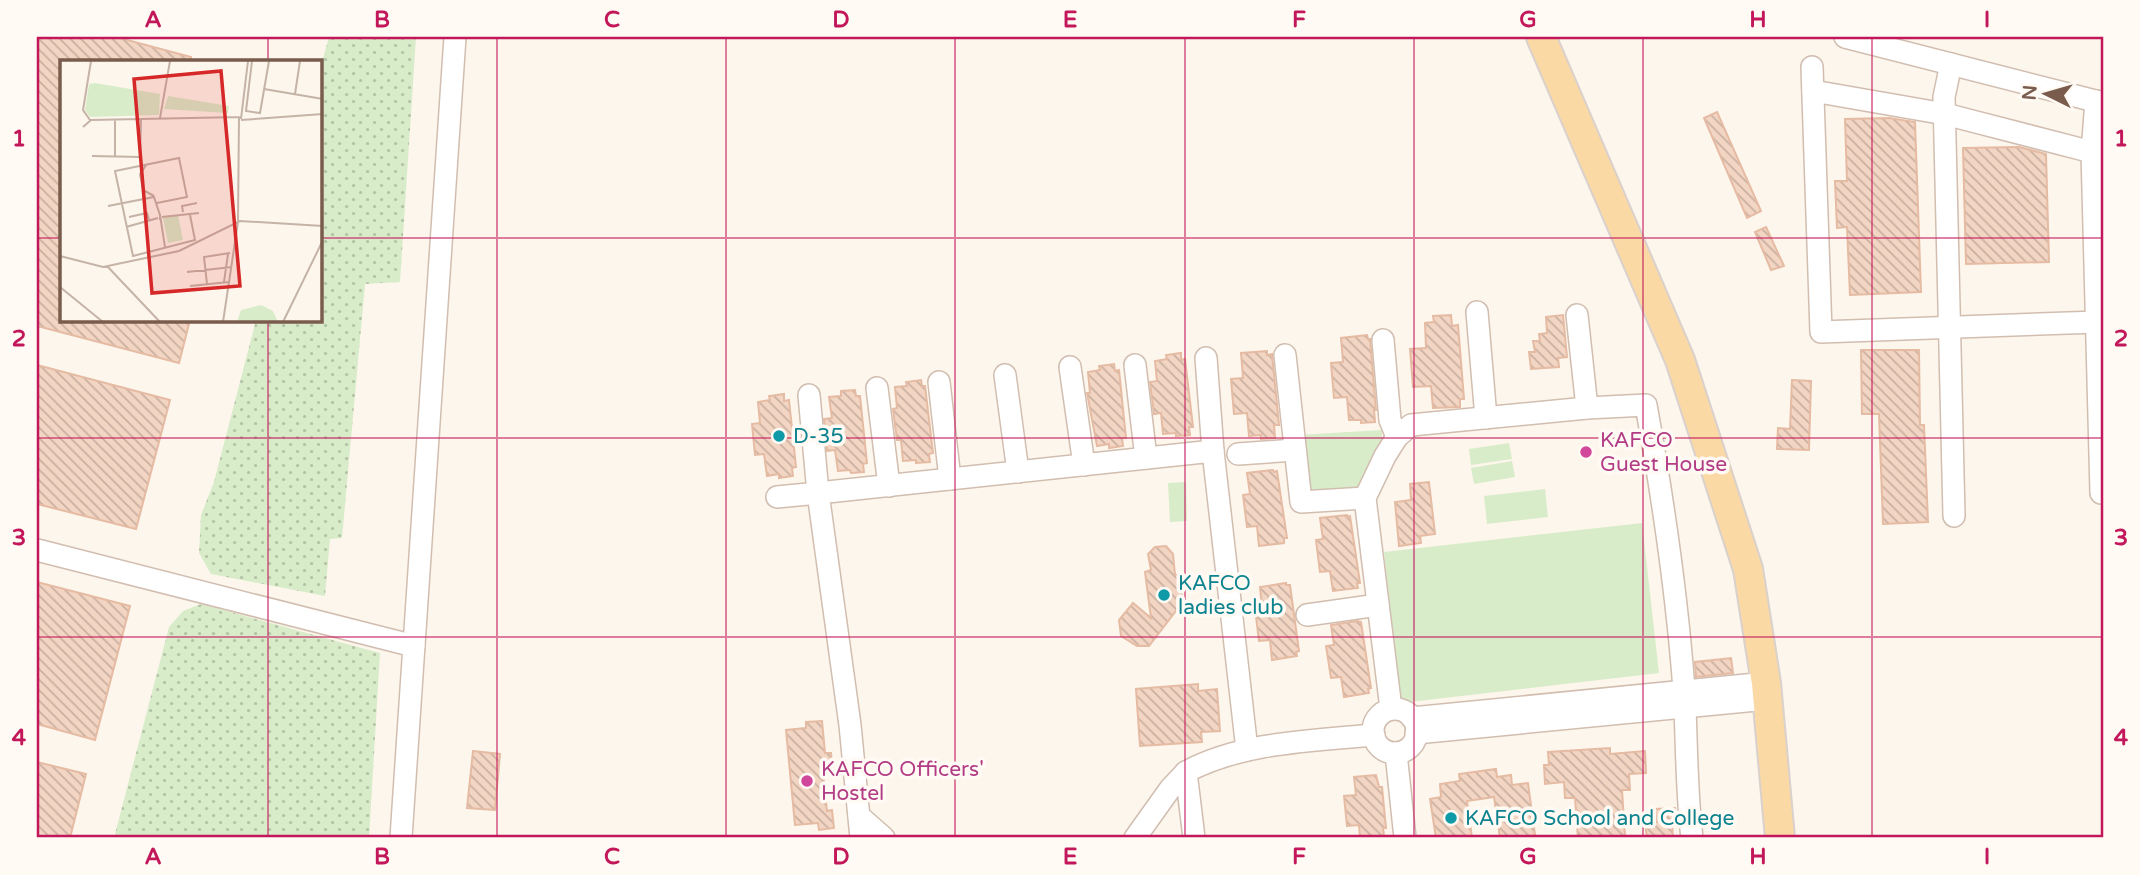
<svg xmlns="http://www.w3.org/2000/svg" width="2140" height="875" viewBox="0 0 2140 875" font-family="'Varela Round',sans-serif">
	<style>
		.grass { fill: url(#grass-dots) }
		.park { fill: #d8ecc9 }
		.building { fill: url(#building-back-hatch); stroke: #e6bba3; stroke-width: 2 }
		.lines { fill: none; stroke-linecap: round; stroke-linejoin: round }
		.minor-casing { stroke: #d1beb0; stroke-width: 24 }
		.major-casing { stroke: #dad1cd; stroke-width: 32 }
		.minor { stroke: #fff; stroke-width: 21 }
		.major { stroke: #fbd9a5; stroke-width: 28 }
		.grid { fill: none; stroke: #c2185b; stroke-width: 2; stroke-opacity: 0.55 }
		.culture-dot { fill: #0f9aa8; stroke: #fffaf3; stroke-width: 2.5 }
		.hotel-dot { fill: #d1479c; stroke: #fffaf3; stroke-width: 2.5 }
		.labels { text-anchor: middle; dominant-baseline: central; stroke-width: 7; stroke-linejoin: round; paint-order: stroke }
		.culture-label { font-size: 21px; fill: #0d838f; stroke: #fffaf3; text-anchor: start }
		.hotel-label { font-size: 21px; fill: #b23c85; stroke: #fffaf3; text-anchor: start }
		.inset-road { fill: none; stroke: #c5b3a7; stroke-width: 2 }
		.view { fill: #d62828; fill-opacity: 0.15; stroke: #d62828; stroke-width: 3.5 }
		.inset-edge { fill: none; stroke: #7a5c4d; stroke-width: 3.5 }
		.neatline { fill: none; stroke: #c2185b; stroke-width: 2.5 }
		.grid-label { font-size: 23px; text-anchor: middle; font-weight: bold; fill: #c2185b }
	</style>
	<defs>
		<pattern id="grass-dots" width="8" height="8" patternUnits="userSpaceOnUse" patternTransform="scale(1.75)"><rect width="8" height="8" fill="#d8ecc9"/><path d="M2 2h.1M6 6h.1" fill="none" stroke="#b4c2a5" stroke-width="1.8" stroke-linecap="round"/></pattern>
		<pattern id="building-back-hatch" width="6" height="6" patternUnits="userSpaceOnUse" patternTransform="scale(1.75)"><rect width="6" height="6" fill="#f3d5c3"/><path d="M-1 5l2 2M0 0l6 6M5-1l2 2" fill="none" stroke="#cab0a1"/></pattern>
	</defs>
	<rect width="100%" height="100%" fill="#fdf6ec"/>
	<!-- grass -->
	<g class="grass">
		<polygon points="329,37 416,37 400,282 365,284 342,538 330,539 325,596 211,574 199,553 201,515 214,482 256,320 320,320 320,69"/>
		<polygon points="201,604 380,653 369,838 114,838 169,627 183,611"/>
	</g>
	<!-- park -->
	<g class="park">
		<polygon points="1382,430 1382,451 1366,488 1309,496 1298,435"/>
		<polygon points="1509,443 1512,459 1471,465 1469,449"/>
		<polygon points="1512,461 1515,477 1474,484 1471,468"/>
		<polygon points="1186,482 1187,521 1170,522 1168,483"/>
		<polygon points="1545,489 1548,517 1487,524 1484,496"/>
		<polygon points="1642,523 1659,673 1401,703 1384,552"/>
	</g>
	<!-- building -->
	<g class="building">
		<polygon points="37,37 116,37 191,57 191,61 61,61 61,320 190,320 179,363 37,326"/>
		<polygon points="1717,112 1761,211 1747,218 1704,118"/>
		<polygon points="1889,118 1915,122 1921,292 1850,295 1847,227 1837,228 1835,181 1847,181 1845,119"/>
		<polygon points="2019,147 2046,154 2049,262 1966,264 1963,148"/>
		<polygon points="1766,227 1784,266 1771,270 1755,232"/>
		<polygon points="1451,315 1452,326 1458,325 1464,399 1460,399 1460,407 1433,408 1431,386 1413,387 1410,349 1426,348 1425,323 1434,322 1433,316"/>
		<polygon points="1563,315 1567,357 1558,358 1559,367 1531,369 1529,352 1535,352 1533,341 1540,341 1539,334 1547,333 1546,317"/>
		<polygon points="1367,335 1368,339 1370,339 1376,410 1374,410 1375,422 1361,423 1361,420 1349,420 1347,397 1334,398 1331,363 1343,362 1341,338"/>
		<polygon points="1861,350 1919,350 1920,425 1924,425 1928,522 1883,524 1879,414 1862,414"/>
		<polygon points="1267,351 1267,355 1272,354 1279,425 1274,425 1275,438 1261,439 1261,435 1249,436 1247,413 1234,414 1231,379 1243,378 1241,353"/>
		<polygon points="1181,353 1181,360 1185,359 1193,427 1189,427 1190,435 1176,436 1176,433 1163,434 1161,413 1154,414 1150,382 1157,381 1155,361 1167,359 1166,355"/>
		<polygon points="1114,364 1115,371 1119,370 1126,438 1122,438 1123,446 1109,448 1109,444 1097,446 1087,393 1090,393 1088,372 1100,370 1099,366"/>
		<polygon points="37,365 170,400 136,529 37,504"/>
		<polygon points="921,380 922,386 925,386 933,453 929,454 930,462 916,463 916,460 903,461 901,440 897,440 893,409 897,408 895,387 907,386 906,382"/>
		<polygon points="1792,380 1811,381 1809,450 1777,449 1778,428 1790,429"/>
		<polygon points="855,390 856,396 860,396 867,463 863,464 864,472 851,473 850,470 838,471 835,450 827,451 824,419 832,418 829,397 841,396 841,391"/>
		<polygon points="784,394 784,401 789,400 796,467 792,468 793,476 779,478 779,474 767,476 764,454 755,455 752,424 760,423 758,402 770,400 769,396"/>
		<polygon points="1273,470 1274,472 1277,471 1287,538 1284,538 1284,543 1259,546 1257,526 1247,527 1243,495 1250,494 1247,473"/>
		<polygon points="1429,482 1435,534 1420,536 1421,543 1399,546 1395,502 1411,500 1410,484"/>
		<polygon points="1347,515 1347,517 1350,516 1360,583 1357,583 1358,588 1333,591 1330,571 1320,572 1316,540 1323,539 1320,518"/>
		<polygon points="1166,546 1173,554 1175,575 1180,575 1182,597 1179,602 1179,607 1149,646 1137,646 1121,636 1119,620 1133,603 1151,618 1145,572 1151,570 1148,554 1155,547"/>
		<polygon points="37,582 130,606 95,740 37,724"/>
		<polygon points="1286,583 1286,585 1290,585 1299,651 1296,652 1297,656 1272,660 1270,640 1259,641 1255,608 1262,607 1260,587"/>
		<polygon points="1357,621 1361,622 1371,688 1368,689 1369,693 1344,697 1341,677 1331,678 1326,646 1334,645 1331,625"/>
		<polygon points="1731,658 1733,673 1696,677 1695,662"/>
		<polygon points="1198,684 1198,691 1217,689 1220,731 1201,732 1202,742 1140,746 1136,689"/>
		<polygon points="822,721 825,753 831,753 833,773 823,773 827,811 832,810 834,828 819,830 818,823 795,825 786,730 806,728 806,722"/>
		<polygon points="1610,748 1610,754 1645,751 1646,773 1629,774 1630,790 1622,790 1625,836 1578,838 1575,798 1565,798 1564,782 1545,784 1544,765 1549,765 1548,752"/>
		<polygon points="473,751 500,754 495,810 467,808"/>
		<polygon points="37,762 86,774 70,838 37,838"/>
		<polygon points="1496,769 1497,777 1511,775 1512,785 1528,783 1535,835 1522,838 1500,838 1494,797 1467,801 1472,838 1436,838 1430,799 1441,797 1440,784 1460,781 1459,774"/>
		<polygon points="1376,775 1379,787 1382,787 1386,828 1383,828 1384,836 1382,838 1360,838 1359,825 1347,826 1344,796 1356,795 1354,777"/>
		<polygon points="1675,808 1676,823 1672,823 1673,838 1647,838 1645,823 1657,822 1655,809"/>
	</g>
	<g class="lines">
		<!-- minor casing -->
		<g class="minor-casing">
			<g id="minor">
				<polyline points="1845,37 2103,103"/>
				<polyline points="1951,64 1944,97 1954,516"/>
				<polyline points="1812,67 1821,332 2097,322"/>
				<polyline points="1813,91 1945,114 2092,152"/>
				<polyline points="2096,101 2092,152 2101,493"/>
				<polyline points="1477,312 1486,418"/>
				<polyline points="1577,315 1587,408"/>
				<polyline points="1383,340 1390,420 1397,437"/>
				<polyline points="1285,355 1301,502 1365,498"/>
				<polyline points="1206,358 1213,451"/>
				<polyline points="1135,365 1146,458"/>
				<polyline points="1070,367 1084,465"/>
				<polyline points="1005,375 1018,472"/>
				<polyline points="939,382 950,479"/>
				<polyline points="877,388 889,486"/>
				<polyline points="1238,454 1295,450"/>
				<polyline points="777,497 818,493 809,395"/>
				<polyline points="37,550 414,646"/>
				<polyline points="1307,615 1378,605"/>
				<path d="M1391,709L1365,498L1385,456L1397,437L1411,425L1587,408L1646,405C1663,499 1677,594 1684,690C1687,739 1686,789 1692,838"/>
				<circle cx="1395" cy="731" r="22"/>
				<polyline points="1412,718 1766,683"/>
				<polyline points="1416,733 1767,699"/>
				<polyline points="1396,753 1405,838"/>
				<polyline points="859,816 884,838"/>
				<polyline points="401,838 455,37"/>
				<polyline points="861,838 850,725 818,493 1213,451 1247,750"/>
				<polyline points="1135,838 1170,789 1186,772"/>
				<path d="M1194,838L1186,772C1242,742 1311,741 1374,735"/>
			</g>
		</g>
		<!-- major casing -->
		<g class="major-casing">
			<polyline id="major" points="1541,37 1680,360 1748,569 1766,683 1780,838"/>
		</g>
		<!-- minor -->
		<use href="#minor" class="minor"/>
		<!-- major -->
		<use href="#major" class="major"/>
	</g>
	<!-- grid -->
	<path class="grid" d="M268,37V61M497,37V838M726,37V838M955,37V838M1185,37V838M1414,37V838M1643,37V838M1872,37V838M37,238H61M320,238H2103M268,320V838M37,438H2103M37,637H2103"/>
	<!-- markers -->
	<g class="culture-dot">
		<circle cx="779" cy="436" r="7"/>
		<circle cx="1164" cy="595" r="7"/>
		<circle cx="1451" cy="818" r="7"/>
	</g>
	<g class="hotel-dot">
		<circle cx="1586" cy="452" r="7"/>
		<circle cx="807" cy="781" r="7"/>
	</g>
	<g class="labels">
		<!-- culture labels -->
		<g class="culture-label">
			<text x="793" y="436">D-35</text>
			<text x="1178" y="583">KAFCO<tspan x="1178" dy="24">ladies club</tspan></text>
			<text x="1465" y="818">KAFCO School and College</text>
		</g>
		<!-- hotel labels -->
		<g class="hotel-label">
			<text x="1600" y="440">KAFCO<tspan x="1600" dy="24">Guest House</tspan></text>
			<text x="821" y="769">KAFCO Officers'<tspan x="821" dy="24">Hostel</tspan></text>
		</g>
	</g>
	<!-- overview -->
	<g transform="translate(60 60)">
		<rect width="262" height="262" fill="#fdf6ec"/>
		<path d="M35,23L100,34L99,55L30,57L25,50L29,24ZM108,36L169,46L168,53L104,49Z" fill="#d8ecc9"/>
		<path d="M201,245L213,251L218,262H177L181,250Z" fill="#d8ecc9"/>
		<path d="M118,155L123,180L108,183L103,158Z" fill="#d8ecc9"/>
		<path class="inset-road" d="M192,1L186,51L200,53L209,1M204,29L263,39M235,34L240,1M100,58L110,1M181,59L188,1M30,60L23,50L31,1M181,60L263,54M23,67L31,60L181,57M32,96L80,97L81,59M55,96V59M87,104L80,114L83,130L94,136M97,143L127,137L119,98L55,111L73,196L135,180L130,155M48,146L94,137L100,155M123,152L122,146L137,143M69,157L87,153L89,160M102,157L139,153M100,160V155L105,187M66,167L98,158M0,196L43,207L119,191L180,161L263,166M47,206L100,262M127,212L172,207M164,222L168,194M147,224L144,197L170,193M130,226L169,222M0,227L43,262M163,262L178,162L179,57M223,262L263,180"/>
		<path class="view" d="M161,11L180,226L92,233L74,19Z"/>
		<rect width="262" height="262" class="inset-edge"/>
	</g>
	<!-- border -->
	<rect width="2140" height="875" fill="none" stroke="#fffaf3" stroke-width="77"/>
	<!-- north arrow -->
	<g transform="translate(2046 94) rotate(275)" stroke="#fffaf3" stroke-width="5" paint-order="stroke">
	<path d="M0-5L12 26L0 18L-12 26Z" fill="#7a5c4d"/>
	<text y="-10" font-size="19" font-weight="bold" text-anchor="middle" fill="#7a5c4d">N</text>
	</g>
	<rect x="38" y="38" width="2064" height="798" class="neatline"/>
	<g class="grid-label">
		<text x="153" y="27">A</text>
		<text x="382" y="27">B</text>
		<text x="612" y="27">C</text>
		<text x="841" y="27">D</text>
		<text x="1070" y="27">E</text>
		<text x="1299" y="27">F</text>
		<text x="1528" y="27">G</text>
		<text x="1758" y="27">H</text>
		<text x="1987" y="27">I</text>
		<text x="19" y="146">1</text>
		<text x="2121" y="146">1</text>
		<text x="19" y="346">2</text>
		<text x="2121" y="346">2</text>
		<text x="19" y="545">3</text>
		<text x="2121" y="545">3</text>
		<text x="19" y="745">4</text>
		<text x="2121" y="745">4</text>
		<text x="153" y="864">A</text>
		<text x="382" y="864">B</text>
		<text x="612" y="864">C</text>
		<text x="841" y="864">D</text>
		<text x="1070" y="864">E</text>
		<text x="1299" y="864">F</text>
		<text x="1528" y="864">G</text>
		<text x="1758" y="864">H</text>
		<text x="1987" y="864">I</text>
	</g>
</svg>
